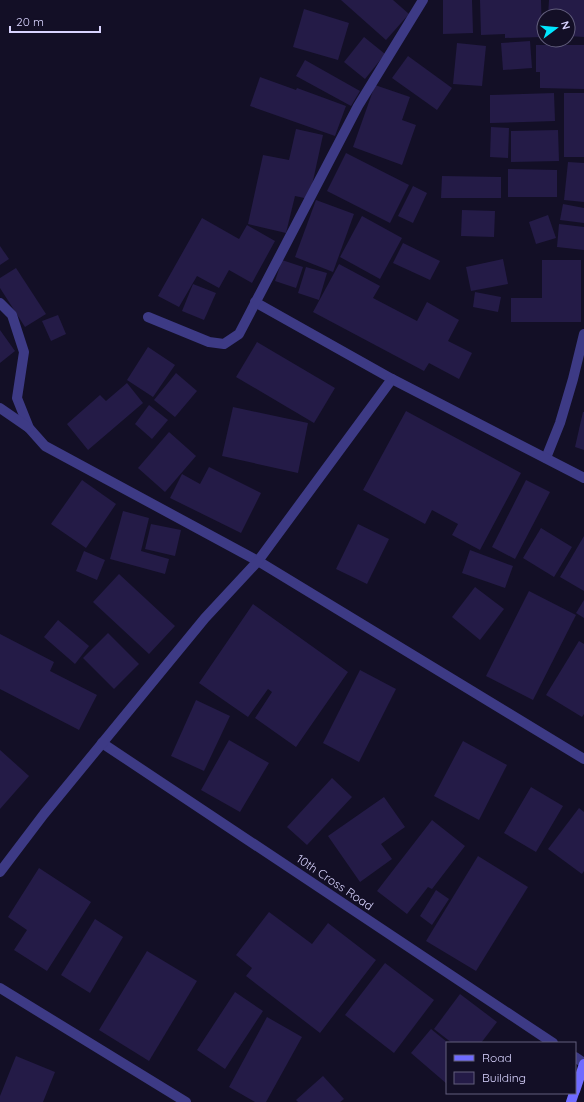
<svg xmlns="http://www.w3.org/2000/svg" width="584" height="1102" viewBox="0 0 584 1102" font-family="Quicksand,sans-serif">
	<style>
		.building { fill: #241b47 }
		.lines { fill: none; stroke-linecap: round; stroke-linejoin: round }
		.street { stroke: #3d3a85; stroke-width: 10 }
		.secondary { stroke: #6f6bff; stroke-width: 10 }
		.labels { text-anchor: middle; dominant-baseline: central; stroke-width: 3.5; stroke-linejoin: round; paint-order: stroke }
		.street-label { font-size: 12px; fill: #d9d4ff; stroke: #130f26 }
	</style>
	<rect width="100%" height="100%" fill="#130f26"/>
	<!-- building -->
	<g class="building">
		<polygon points="341,0 393,0 409,14 386,40"/>
		<polygon points="443,0 472,0 473,33 443,34"/>
		<polygon points="480,0 541,0 542,37 505,38 505,34 481,35"/>
		<polygon points="549,0 584,0 584,37 568,36 568,16 548,16"/>
		<polygon points="304,9 349,23 338,60 293,47"/>
		<polygon points="364,37 385,54 365,79 344,62"/>
		<polygon points="530,41 532,68 503,70 501,43"/>
		<polygon points="457,43 486,46 482,86 453,84"/>
		<polygon points="536,45 584,45 584,89 540,88 540,72 536,72"/>
		<polygon points="408,56 452,88 437,110 392,78"/>
		<polygon points="305,60 360,91 351,106 296,76"/>
		<polygon points="260,77 296,90 297,88 346,106 335,136 250,106"/>
		<polygon points="375,85 410,97 402,120 416,125 402,165 353,147"/>
		<polygon points="554,93 555,121 490,123 490,95"/>
		<rect x="564" y="93" width="20" height="64"/>
		<polygon points="491,127 509,128 508,158 490,157"/>
		<polygon points="296,129 323,135 309,199 295,196 286,233 248,224 263,155 289,160"/>
		<polygon points="558,130 559,161 511,162 511,131"/>
		<polygon points="346,153 409,185 390,223 327,191"/>
		<polygon points="568,162 584,163 584,202 564,200"/>
		<polygon points="508,169 557,170 557,197 508,197"/>
		<polygon points="442,176 501,177 501,198 441,198"/>
		<polygon points="413,186 427,193 413,223 398,216"/>
		<polygon points="316,200 354,214 333,272 295,257"/>
		<polygon points="563,204 584,208 584,223 560,220"/>
		<polygon points="462,210 495,211 494,237 461,236"/>
		<polygon points="548,215 556,238 536,244 529,222"/>
		<polygon points="362,216 402,238 380,279 340,257"/>
		<polygon points="202,218 239,239 247,225 275,241 252,283 229,270 219,288 197,276 179,307 158,296"/>
		<polygon points="559,224 584,227 584,250 557,247"/>
		<polygon points="403,243 440,261 430,280 393,263"/>
		<polygon points="0,246 9,259 0,265"/>
		<polygon points="503,259 508,284 471,291 466,267"/>
		<polygon points="282,260 303,267 296,288 275,281"/>
		<polygon points="542,260 581,260 581,322 511,322 511,298 542,298"/>
		<polygon points="339,264 380,286 373,298 417,321 427,302 459,320 448,341 472,353 459,379 429,363 424,371 313,312"/>
		<polygon points="306,267 327,273 319,300 298,293"/>
		<polygon points="16,268 46,314 25,327 0,288 0,278"/>
		<polygon points="193,284 216,293 204,320 182,311"/>
		<polygon points="475,292 501,297 498,312 473,307"/>
		<polygon points="58,315 66,334 51,341 42,321"/>
		<polygon points="0,330 15,351 0,363"/>
		<polygon points="257,342 335,388 314,423 236,377"/>
		<polygon points="148,347 175,365 153,397 127,380"/>
		<polygon points="176,373 197,391 175,417 154,400"/>
		<polygon points="127,383 143,403 88,450 67,424 100,395 106,401"/>
		<polygon points="149,405 168,420 152,439 135,424"/>
		<polygon points="233,407 308,423 298,473 222,456"/>
		<polygon points="406,411 521,473 480,550 452,535 458,524 432,510 425,524 363,490"/>
		<polygon points="583,412 584,412 584,450 575,447"/>
		<polygon points="169,432 196,456 165,492 138,468"/>
		<polygon points="209,467 261,493 241,533 170,498 182,474 200,484"/>
		<polygon points="82,480 116,504 86,548 51,524"/>
		<polygon points="526,480 550,492 515,559 492,547"/>
		<polygon points="123,511 149,518 141,551 169,559 165,574 110,559"/>
		<polygon points="151,524 181,530 175,556 145,549"/>
		<polygon points="358,524 389,539 367,584 336,569"/>
		<polygon points="541,528 572,547 554,577 523,558"/>
		<polygon points="584,536 584,591 560,577"/>
		<polygon points="470,550 513,566 505,588 462,573"/>
		<polygon points="84,551 105,560 97,580 76,571"/>
		<polygon points="119,574 175,626 149,654 93,602"/>
		<polygon points="475,587 504,609 480,640 452,617"/>
		<polygon points="529,591 576,615 533,700 486,676"/>
		<polygon points="584,600 584,618 576,613"/>
		<polygon points="253,604 348,672 296,747 255,718 272,692 268,689 248,717 199,683"/>
		<polygon points="58,620 89,646 75,664 44,637"/>
		<polygon points="108,633 139,664 114,689 83,658"/>
		<polygon points="0,634 54,662 50,671 97,695 79,730 0,689"/>
		<polygon points="579,641 584,644 584,714 582,717 546,695"/>
		<polygon points="360,670 396,689 359,762 323,743"/>
		<polygon points="196,700 230,716 204,771 171,756"/>
		<polygon points="229,740 269,763 240,812 201,790"/>
		<polygon points="463,741 507,765 479,820 434,796"/>
		<polygon points="0,750 29,776 0,809"/>
		<polygon points="332,778 352,797 307,845 287,827"/>
		<polygon points="531,787 563,806 536,852 504,833"/>
		<polygon points="384,797 405,827 381,844 392,859 360,882 328,836"/>
		<polygon points="579,808 584,812 584,871 582,874 548,849"/>
		<polygon points="432,820 465,846 432,889 428,887 407,914 377,891"/>
		<polygon points="478,856 528,887 476,971 426,941"/>
		<polygon points="39,868 91,902 47,971 14,950 27,930 8,917"/>
		<polygon points="436,890 449,899 432,925 420,916"/>
		<polygon points="269,912 312,944 328,923 376,960 320,1033 246,976 252,968 236,955"/>
		<polygon points="95,919 123,937 90,993 61,975"/>
		<polygon points="147,951 197,981 149,1061 99,1030"/>
		<polygon points="385,963 434,1000 394,1053 345,1015"/>
		<polygon points="235,992 263,1011 225,1069 197,1050"/>
		<polygon points="460,994 497,1022 481,1043 452,1043 434,1029"/>
		<polygon points="267,1017 302,1037 266,1102 255,1102 229,1087"/>
		<polygon points="431,1029 447,1042 447,1084 411,1053"/>
		<polygon points="16,1056 55,1072 43,1102 0,1102 0,1096"/>
		<polygon points="323,1076 344,1099 340,1102 298,1102 296,1100"/>
	</g>
	<g class="lines">
		<!-- street -->
		<g class="street">
			<polyline points="255,302 392,379"/>
			<polyline points="0,303 12,315 24,352 17,398 29,428 45,446 258,561 584,759"/>
			<polyline points="148,317 209,342 224,344 239,334 358,106 423,0"/>
			<polyline points="0,408 29,428"/>
			<polyline points="546,458 560,423 573,379 584,334"/>
			<polyline points="102,743 553,1043"/>
			<polyline points="0,872 44,814 205,618 258,561 392,379 584,478"/>
			<polyline points="0,988 186,1102"/>
			<polyline points="575,1057 584,1063"/>
		</g>
		<!-- secondary -->
		<g class="secondary">
			<polyline points="575,1091 584,1064"/>
			<polyline points="571,1102 574,1093"/>
		</g>
	</g>
	<g class="labels">
		<!-- street labels -->
		<g class="street-label">
			<text transform="translate(335 882) rotate(34)">10th Cross Road</text>
		</g>
	</g>
	<!-- legend -->
	<rect x="446" y="1042" width="130" height="52" fill="#130f26" stroke="#625e7d"/>
	<rect x="454" y="1055" width="20" height="6" fill="#6f6bff" stroke="#625e7d"/>
	<text x="482" y="1062" font-size="12" fill="#d9d4ff">Road</text>
	<rect x="454" y="1072" width="20" height="12" fill="#241b47" stroke="#625e7d"/>
	<text x="482" y="1082" font-size="12" fill="#d9d4ff">Building</text>
	<!-- north arrow -->
	<g transform="translate(556 28) rotate(74)"><circle r="19" fill="#130f26" stroke="#625e7d"/>
	<path d="M0-3L7 15L0 10L-7 15Z" fill="#00e5ff"/>
	<text y="-6" font-size="11" font-weight="bold" text-anchor="middle" fill="#d9d4ff">N</text>
	</g>
	<!-- scale -->
	<path d="M10 26v6h90v-6" fill="none" stroke="#d9d4ff" stroke-width="2"/>
	<text x="16" y="26" font-size="12" fill="#d9d4ff" stroke="#130f26" stroke-width="3" paint-order="stroke">20 m</text>
</svg>
